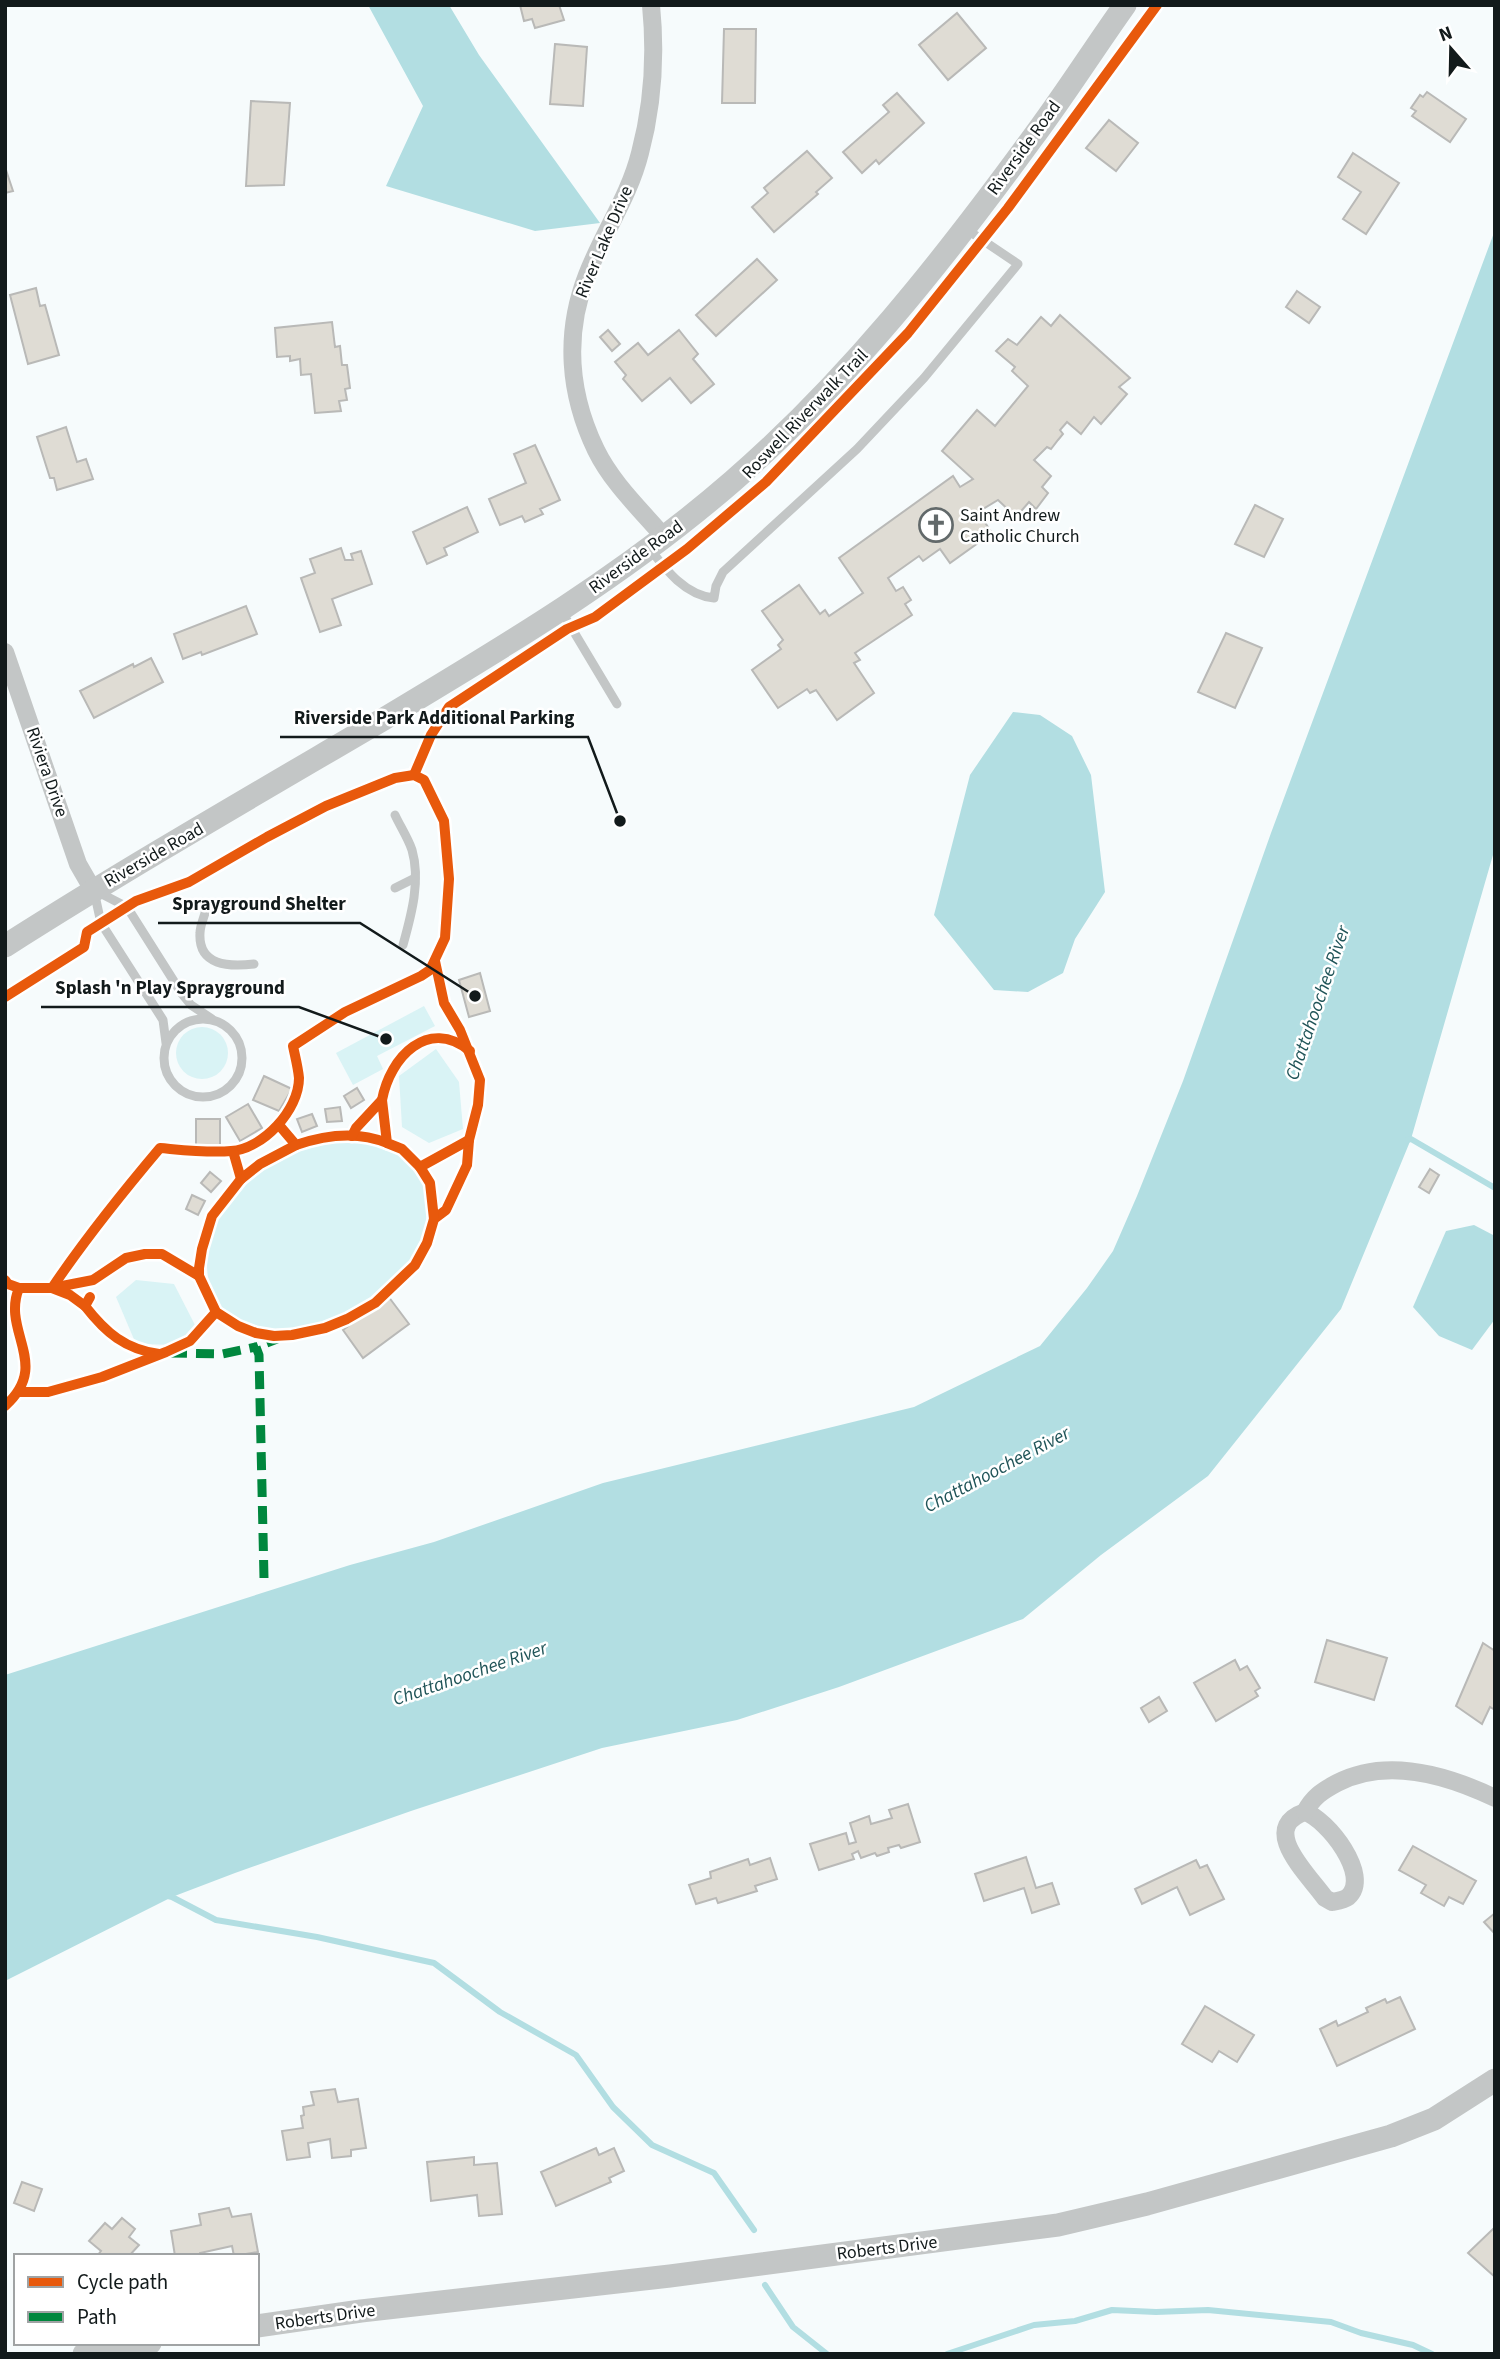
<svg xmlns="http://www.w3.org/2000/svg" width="1500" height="2359" viewBox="0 0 1500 2359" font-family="'Source Sans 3',sans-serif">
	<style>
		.green { fill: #d9f3f5 }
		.water { fill: #b2dee2 }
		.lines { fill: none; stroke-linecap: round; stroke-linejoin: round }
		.stream { stroke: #b2dee2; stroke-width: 6 }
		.building { fill: #dfdcd4; stroke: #b9b9b7; stroke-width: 2 }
		.service { stroke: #c3c6c6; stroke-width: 9 }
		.minor { stroke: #c3c6c6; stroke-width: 18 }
		.tertiary { stroke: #c3c6c6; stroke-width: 23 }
		.quiet { stroke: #00873e; stroke-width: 9; stroke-dasharray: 18 9; stroke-linecap: butt }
		.cycleway-casing { stroke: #fff; stroke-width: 15 }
		.cycleway { stroke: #e8590c; stroke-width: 10 }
		.labels { text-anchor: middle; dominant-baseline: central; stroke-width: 5; stroke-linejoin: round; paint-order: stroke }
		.street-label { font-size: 18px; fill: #121a1b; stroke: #fff }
		.poi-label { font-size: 18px; fill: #121a1b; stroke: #fff; text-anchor: start }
		.water-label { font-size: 19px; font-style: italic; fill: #205458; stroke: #fff }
		.leader { fill: none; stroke: #121a1b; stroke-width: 2.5 }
		.callout-dot { fill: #121a1b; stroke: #fff; stroke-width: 2.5 }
		.callout-label { font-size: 19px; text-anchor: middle; font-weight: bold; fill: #121a1b; stroke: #fff; stroke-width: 5; stroke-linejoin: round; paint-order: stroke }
	</style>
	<rect width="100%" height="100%" fill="#f6fbfc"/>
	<!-- green -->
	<g class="green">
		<polygon points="424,1006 435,1026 377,1056 383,1069 353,1085 336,1053"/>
		<circle cx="202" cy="1053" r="26"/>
		<polygon points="436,1049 459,1082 463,1129 429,1143 402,1127 399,1076"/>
		<path d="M353,1139C395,1145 424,1159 428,1205C429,1222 426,1242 417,1256C384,1306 309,1346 251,1324C245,1321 237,1320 231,1316C198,1294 203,1239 222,1210C236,1188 259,1169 281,1157C303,1144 328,1142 353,1139Z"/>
		<polygon points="136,1280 174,1284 195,1325 179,1345 136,1344 116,1297"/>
	</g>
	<!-- water -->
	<g class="water">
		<polygon points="368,5 449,5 479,55 600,223 535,231 386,186 423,106"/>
		<polygon points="1495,230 1495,848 1411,1139 1341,1309 1208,1476 1101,1555 1023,1619 839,1687 737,1720 602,1748 411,1811 235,1873 172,1897 5,1981 5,1675 350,1565 434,1542 603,1483 914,1407 1040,1346 1087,1288 1113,1251 1137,1196 1183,1081 1271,833"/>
		<polygon points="1013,712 1040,715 1072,736 1091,775 1105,892 1075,939 1063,973 1028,992 994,990 934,915 970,775"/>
		<polygon points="1474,1225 1495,1236 1495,1319 1472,1350 1439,1336 1413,1307 1446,1231"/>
	</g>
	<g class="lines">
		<!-- stream -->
		<g class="stream">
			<polyline points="1405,1141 1411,1139 1495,1188"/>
			<polyline points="164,1895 172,1897 216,1920 317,1937 434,1963 500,2012 576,2055 613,2107 652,2145 714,2173 754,2230"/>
			<polyline points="765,2285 793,2327 827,2354"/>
			<polyline points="947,2354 1034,2325 1075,2321 1112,2310 1156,2312 1208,2310 1331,2322 1361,2333 1413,2345 1432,2354"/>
		</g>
	</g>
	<!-- building -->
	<g class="building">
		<polygon points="520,5 559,5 564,20 535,28 532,19 524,21"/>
		<polygon points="957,13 986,48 948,80 919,45"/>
		<polygon points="724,29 756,29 755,103 722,103"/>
		<polygon points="555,44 587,47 583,106 550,104"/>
		<polygon points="1427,92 1466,119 1450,142 1412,116 1416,111 1411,108 1420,95 1423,97"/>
		<polygon points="897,93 924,123 879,164 876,160 862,173 843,152 889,112 883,105"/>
		<polygon points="251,101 290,103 284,185 246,186"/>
		<polygon points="1109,120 1138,143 1116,171 1086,148"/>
		<polygon points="807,151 832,178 816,192 818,194 774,232 752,207 768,193 764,188"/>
		<polygon points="1353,153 1399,183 1366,234 1343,219 1361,192 1338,177"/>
		<polygon points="5,167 13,191 5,193"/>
		<polygon points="757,259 777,280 716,336 696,315"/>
		<polygon points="36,288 40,306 45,305 59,355 28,364 10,295"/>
		<polygon points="1297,291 1320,307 1309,323 1286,307"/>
		<polygon points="1060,315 1130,378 1119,387 1127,394 1101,424 1094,417 1081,434 1067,422 1060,430 1063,434 1058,440 1051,449 1047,447 1034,460 1051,476 1042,487 1048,493 1036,509 1029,502 1016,517 998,500 978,512 992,533 950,563 940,549 923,561 919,556 888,578 896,591 903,587 911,600 905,604 912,615 855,653 860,660 854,663 874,693 837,720 816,690 810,693 807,689 778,708 752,670 781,649 778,645 783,640 762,611 799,585 820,614 825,610 829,616 863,593 839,558 953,476 960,487 973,479 942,451 977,410 995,426 1028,386 1012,371 1015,367 996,351 1008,339 1017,345 1041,317 1051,326"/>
		<polygon points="332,322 335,347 340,346 342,365 347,365 350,388 345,389 347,400 339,401 341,411 315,413 311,374 301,375 300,359 290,361 290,356 277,357 275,328"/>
		<polygon points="608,330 620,344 612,351 600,337"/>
		<polygon points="679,330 698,354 693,359 714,384 691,403 670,378 642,401 623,379 626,375 615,362 638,343 648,355"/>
		<polygon points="66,427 77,462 86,459 93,479 57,490 54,478 50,478 37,437"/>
		<polygon points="535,445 560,500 540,509 543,514 525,522 522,516 500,525 489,499 526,483 514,454"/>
		<polygon points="1255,505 1283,519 1264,557 1235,544"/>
		<polygon points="467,507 478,532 444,548 447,555 427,564 413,532"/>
		<polygon points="341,548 345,560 353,560 351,554 361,551 372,584 332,599 341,625 320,632 301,578 315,573 310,559"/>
		<polygon points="246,606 257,634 202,655 201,652 183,659 174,634"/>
		<polygon points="1226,633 1262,648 1235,708 1198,692"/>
		<polygon points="151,658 163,682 94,718 80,691 133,664 134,667"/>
		<polygon points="480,973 490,1011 469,1017 459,980"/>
		<polygon points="264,1076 292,1089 279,1111 253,1100"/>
		<polygon points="357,1088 364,1100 351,1108 344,1096"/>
		<polygon points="248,1104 262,1128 240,1141 226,1117"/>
		<polygon points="340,1107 342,1121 327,1122 325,1109"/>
		<polygon points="312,1114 317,1126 302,1132 297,1119"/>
		<rect x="196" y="1119" width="24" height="27"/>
		<polygon points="1430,1169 1439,1175 1429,1193 1419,1187"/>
		<polygon points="210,1172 221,1181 211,1192 201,1183"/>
		<polygon points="192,1195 205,1201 198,1215 186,1209"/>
		<polygon points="388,1296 409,1324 363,1358 343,1330"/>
		<polygon points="1327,1640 1387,1658 1374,1700 1315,1682"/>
		<polygon points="1483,1643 1495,1651 1495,1710 1490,1707 1482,1724 1456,1706"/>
		<polygon points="1235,1660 1240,1670 1247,1666 1260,1688 1255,1691 1258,1696 1216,1721 1194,1683"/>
		<polygon points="1159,1697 1167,1711 1149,1722 1141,1708"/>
		<polygon points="908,1804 920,1842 901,1848 899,1845 888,1848 889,1852 877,1856 875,1853 861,1858 858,1851 852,1854 854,1859 819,1870 810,1844 846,1833 849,1844 856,1842 850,1823 869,1816 871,1824 892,1818 889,1810"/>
		<polygon points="1413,1846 1476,1881 1463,1904 1449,1897 1444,1906 1421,1893 1426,1885 1399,1870"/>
		<polygon points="1026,1857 1036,1888 1052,1883 1059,1904 1032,1913 1024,1888 984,1901 975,1874"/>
		<polygon points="770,1858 777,1879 755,1886 757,1891 718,1903 716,1898 696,1904 689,1885 711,1878 710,1872 748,1859 750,1865"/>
		<polygon points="1196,1860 1200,1868 1207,1865 1224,1899 1190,1915 1177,1887 1142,1904 1135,1889"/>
		<polygon points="1495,1913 1495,1934 1484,1922"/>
		<polygon points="1400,1997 1415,2029 1337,2066 1320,2029 1336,2021 1338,2026 1368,2012 1366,2008 1385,1999 1387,2003"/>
		<polygon points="1205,2006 1254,2035 1237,2062 1219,2051 1212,2062 1182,2044"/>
		<polygon points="335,2089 338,2102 358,2099 366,2148 351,2150 351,2156 332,2158 330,2139 308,2143 310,2157 287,2160 282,2131 303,2128 301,2116 304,2115 303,2107 314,2105 311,2092"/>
		<polygon points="596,2148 599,2155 614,2148 624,2171 609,2178 611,2182 556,2206 541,2172"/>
		<polygon points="474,2157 474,2165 497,2163 502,2214 479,2216 477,2195 431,2201 427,2162"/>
		<polygon points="22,2182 42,2189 34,2211 14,2203"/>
		<polygon points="229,2208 232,2217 251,2214 258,2252 234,2256 232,2246 200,2253 200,2256 175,2256 171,2231 201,2225 199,2214"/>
		<polygon points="122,2218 135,2229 129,2237 139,2245 129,2256 97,2256 101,2251 89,2241 105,2223 112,2229"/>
		<polygon points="1495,2227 1495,2277 1468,2253"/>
	</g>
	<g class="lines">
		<!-- service -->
		<g class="service">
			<path d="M650,549C666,570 685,595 714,598L716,586L723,572L857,449L924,378L1018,264L966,229"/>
			<polyline points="562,612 617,704"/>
			<path d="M395,815C400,826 408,838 412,850C421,881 411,916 403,945"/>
			<polyline points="395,888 415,878"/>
			<polyline points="94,891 101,923 163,1020 166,1043"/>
			<polyline points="98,892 127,907 182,994 191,1005 212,1019"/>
			<path d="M206,910C204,917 200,926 200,933C198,966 229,967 254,964"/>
			<circle cx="203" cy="1058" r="39"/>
		</g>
		<!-- minor -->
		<g class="minor">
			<path d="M651,5C656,55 653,104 640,153C629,197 603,233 587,275C564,334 569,394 596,450C612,483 641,510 665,538"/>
			<polyline points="5,652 78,864 93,890"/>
			<path d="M1305,1812C1327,1819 1372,1876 1348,1897C1344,1900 1337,1901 1332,1902L1325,1898C1308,1874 1258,1828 1305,1812Z"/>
			<path d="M1305,1812C1313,1797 1322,1791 1337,1783C1387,1757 1447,1775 1495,1798"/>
		</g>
		<!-- tertiary -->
		<g class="tertiary">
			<path d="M5,946C129,867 256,794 382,720C504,647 625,575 733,481C847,382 942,262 1031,140C1064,96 1093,50 1125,5"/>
			<polyline points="257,2326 361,2311 670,2276 1058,2225 1147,2204 1391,2136 1434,2119 1495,2080"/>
			<polyline points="84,2354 150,2343"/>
		</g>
		<!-- quiet -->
		<g class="quiet">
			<polyline points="169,1353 222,1354 256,1347"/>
			<polyline points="264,1578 259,1355 256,1347 277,1339"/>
		</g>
		<!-- cycleway casing -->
		<g class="cycleway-casing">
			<g id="cycleway">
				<polyline points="414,775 431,735 449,707 567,629 595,617 687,549 766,482 908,333 1008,208 1157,5"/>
				<path d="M5,997L84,947L87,932L136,901L189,882L267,837L326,806L395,778L414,775L424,780L444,821L449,879L445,938L430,970L421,976L345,1012L293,1046C295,1056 298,1067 299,1078C299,1110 263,1149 231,1151C208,1153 183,1150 160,1148C122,1193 85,1239 52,1288H19"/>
				<path d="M382,1100C390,1057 428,1017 470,1051"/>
				<path d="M279,1125L296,1145C325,1135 358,1131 387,1143"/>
				<polyline points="352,1136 356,1128 382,1100 387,1143 402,1149 420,1167"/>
				<polyline points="233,1151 241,1179 260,1164 296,1145"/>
				<polyline points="241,1179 212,1216 202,1249 199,1268 199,1276 216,1312 238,1326 256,1333 274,1336 292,1335 325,1328 347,1319 375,1303 415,1265 427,1243 434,1219 446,1210 467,1165 469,1140 478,1105 480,1080 460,1030 444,1003 435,961"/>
				<polyline points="434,1219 430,1183 420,1167 469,1140"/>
				<path d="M5,1280L8,1284L19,1288C1,1332 52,1364 5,1406"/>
				<path d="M90,1297L85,1306C106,1333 125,1349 159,1354"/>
				<polyline points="85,1306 70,1295 52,1288 93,1280 126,1258 145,1254 162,1254 199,1276"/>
				<polyline points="20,1392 48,1392 102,1377 166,1352 190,1341 216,1312"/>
			</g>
		</g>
		<!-- cycleway -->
		<use href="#cycleway" class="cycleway"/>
	</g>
	<!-- icons -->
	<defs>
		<g id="church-ring" transform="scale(1.75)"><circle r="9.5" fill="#fff" stroke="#62696a" stroke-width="1.5"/><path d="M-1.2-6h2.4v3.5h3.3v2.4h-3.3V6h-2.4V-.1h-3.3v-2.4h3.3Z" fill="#62696a"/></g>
	</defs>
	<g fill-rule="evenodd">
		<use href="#church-ring" x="936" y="525"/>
	</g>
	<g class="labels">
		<!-- street labels -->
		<g class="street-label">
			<text transform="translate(1024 148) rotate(-54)">Riverside Road</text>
			<text transform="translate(604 242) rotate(-67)">River Lake Drive</text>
			<text transform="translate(805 414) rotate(-46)">Roswell Riverwalk Trail</text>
			<text transform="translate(636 557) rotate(-36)">Riverside Road</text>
			<text transform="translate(47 772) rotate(71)">Riviera Drive</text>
			<text transform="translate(154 855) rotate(-30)">Riverside Road</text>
			<text transform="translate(887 2248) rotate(-7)">Roberts Drive</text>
			<text transform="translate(325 2317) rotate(-8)">Roberts Drive</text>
		</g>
		<!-- poi labels -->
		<g class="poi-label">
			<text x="960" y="515">Saint Andrew<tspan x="960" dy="21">Catholic Church</tspan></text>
		</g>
		<!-- water labels -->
		<g class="water-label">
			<text transform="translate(1318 1003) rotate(-71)">Chattahoochee River</text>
			<text transform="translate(997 1470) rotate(-28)">Chattahoochee River</text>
			<text transform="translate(470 1674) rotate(-19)">Chattahoochee River</text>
		</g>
	</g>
	<!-- callouts -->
	<path class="leader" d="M620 821L588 737H280M475 996L360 923H158M386 1039L299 1007H41"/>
	<g class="callout-dot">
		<circle cx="620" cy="821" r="7"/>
		<circle cx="475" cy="996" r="7"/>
		<circle cx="386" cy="1039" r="7"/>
	</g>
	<g class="callout-label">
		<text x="434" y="724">Riverside Park Additional Parking</text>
		<text x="259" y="910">Sprayground Shelter</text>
		<text x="170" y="994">Splash 'n Play Sprayground</text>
	</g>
	<!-- border -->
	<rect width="1500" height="2359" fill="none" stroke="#121a1b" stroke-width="14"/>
	<!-- legend -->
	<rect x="14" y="2254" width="245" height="91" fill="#ffffff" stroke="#a0a3a4" stroke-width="2"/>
	<rect x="28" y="2277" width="35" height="10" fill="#e8590c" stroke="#a0a3a4" stroke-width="2"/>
	<text x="77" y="2289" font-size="21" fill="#121a1b">Cycle path</text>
	<rect x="28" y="2312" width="35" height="10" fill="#00873e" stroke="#a0a3a4" stroke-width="2"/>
	<text x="77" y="2324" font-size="21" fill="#121a1b">Path</text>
	<!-- north arrow -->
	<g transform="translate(1451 49) rotate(340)" stroke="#ffffff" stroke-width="5" paint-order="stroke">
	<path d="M0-5L12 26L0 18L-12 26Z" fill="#121a1b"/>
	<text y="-10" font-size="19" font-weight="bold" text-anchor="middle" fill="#121a1b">N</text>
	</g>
</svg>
